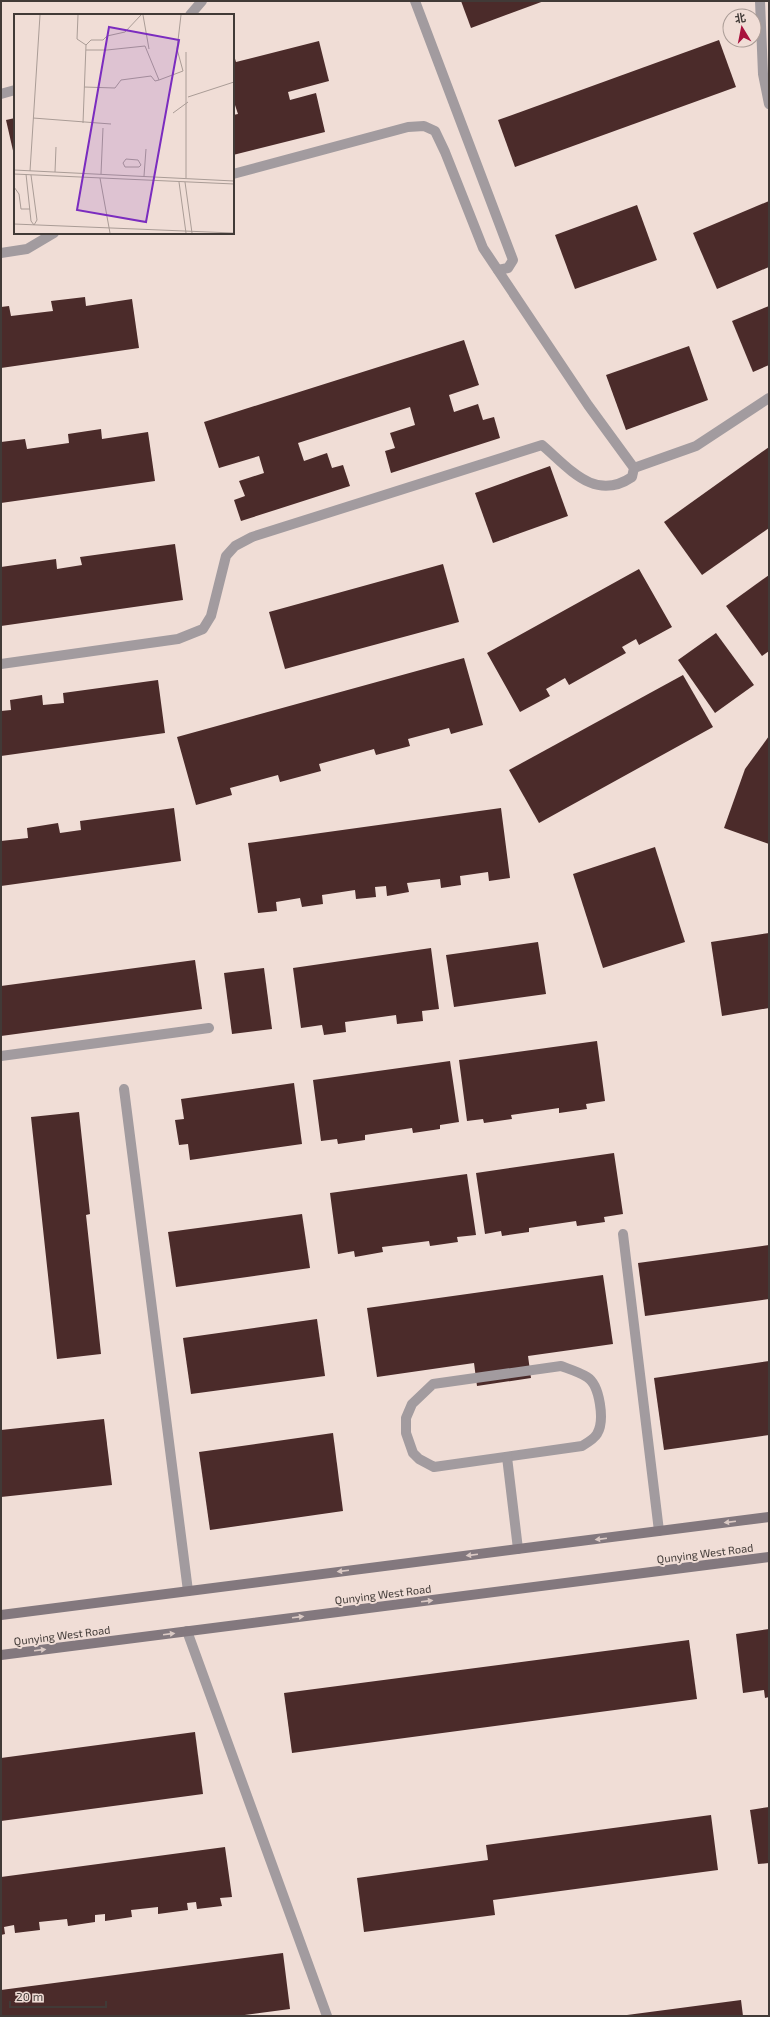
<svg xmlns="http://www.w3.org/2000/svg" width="770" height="2017" viewBox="0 0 770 2017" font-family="'Exo 2','Noto Sans SC',sans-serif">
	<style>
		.building { fill: #4b2b2a }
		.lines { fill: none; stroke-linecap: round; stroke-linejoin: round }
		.lane { stroke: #a29b9f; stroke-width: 10 }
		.street { stroke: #a29b9f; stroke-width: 10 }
		.secondary { stroke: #83787e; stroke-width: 10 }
		.oneway { fill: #dac9c4 }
		.labels { text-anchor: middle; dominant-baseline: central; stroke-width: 4; stroke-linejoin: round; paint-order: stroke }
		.street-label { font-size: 11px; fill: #413a37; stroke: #f0ddd6 }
		.inset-road { fill: none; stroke: #aa9c96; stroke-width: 1 }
		.view { fill: #7b2cbf; fill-opacity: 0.15; stroke: #7b2cbf; stroke-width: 2 }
		.inset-edge { fill: none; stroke: #413a37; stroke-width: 2 }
	</style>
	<rect width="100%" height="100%" fill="#f0ddd6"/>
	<!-- building -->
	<g class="building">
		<polygon points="461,1 544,1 471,28"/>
		<polygon points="719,40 736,87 515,167 498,120"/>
		<polygon points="319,41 329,81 288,92 290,100 316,93 325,132 233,155 233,115 238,114 235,105 233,106 233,52 236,62"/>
		<polygon points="15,118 15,155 14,155 6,120"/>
		<polygon points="769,201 769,267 717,289 693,233"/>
		<polygon points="637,205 657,260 575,289 555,235"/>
		<polygon points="85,297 86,306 132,299 139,348 1,368 1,307 9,306 11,316 53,311 51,301"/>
		<polygon points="769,306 769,365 753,372 732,321"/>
		<polygon points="464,340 479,385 449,395 454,412 478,404 483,420 494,417 500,438 391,473 385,451 395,448 390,433 415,425 410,407 298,443 304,461 327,453 332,468 343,465 350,486 241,521 234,500 245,496 239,481 264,473 259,456 219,468 204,422"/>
		<polygon points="689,346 708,400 626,430 606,375"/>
		<polygon points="101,429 102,439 148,432 155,481 1,503 1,442 25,439 27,449 69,443 68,434"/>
		<polygon points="769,447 769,528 702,575 664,522"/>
		<polygon points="550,466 568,516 493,543 475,493"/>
		<polygon points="175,544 183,600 1,626 1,567 56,559 57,569 82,565 80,557"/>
		<polygon points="443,564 459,622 285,669 269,612"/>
		<polygon points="639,569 672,627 639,645 636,639 622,647 626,653 569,685 565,678 546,689 550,696 520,712 487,653"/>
		<polygon points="769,575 769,651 762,656 726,606"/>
		<polygon points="716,633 754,685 715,713 678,660"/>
		<polygon points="464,658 483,725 451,734 449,728 408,739 410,746 376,755 374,749 319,764 321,771 280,782 278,775 230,788 232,795 196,805 177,737"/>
		<polygon points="683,675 713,727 539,823 509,770"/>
		<polygon points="158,680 165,733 1,756 1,711 11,710 10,700 42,695 43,705 64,703 63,693"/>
		<polygon points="769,736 769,844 724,828 745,769"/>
		<polygon points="174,808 181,861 1,886 1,841 28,838 27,828 58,823 60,833 81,830 80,821"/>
		<polygon points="501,808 510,878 489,881 488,872 460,876 461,885 441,888 440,879 407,883 409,892 387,896 386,886 375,887 376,897 356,899 355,890 322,895 323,904 302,907 300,898 276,902 277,911 258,913 248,843"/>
		<polygon points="655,847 685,942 603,968 573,874"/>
		<polygon points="769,933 769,1008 722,1016 711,942"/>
		<polygon points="538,942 546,994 454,1007 446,955"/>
		<polygon points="431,948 439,1009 422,1011 423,1021 397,1024 396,1015 345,1022 346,1032 324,1035 322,1025 301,1028 293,968"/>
		<polygon points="195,960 202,1009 1,1036 1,986"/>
		<polygon points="264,968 272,1029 232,1034 224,973"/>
		<polygon points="597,1041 605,1101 586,1104 587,1109 559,1113 559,1108 511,1115 512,1119 484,1123 483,1119 467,1121 459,1060"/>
		<polygon points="450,1061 459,1122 440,1125 440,1129 413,1133 412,1128 365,1135 365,1140 338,1144 337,1139 321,1141 313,1080"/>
		<polygon points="294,1083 302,1144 190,1160 188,1144 179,1145 175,1120 184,1119 181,1099"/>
		<polygon points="79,1112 90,1214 86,1215 101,1354 57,1359 31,1117"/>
		<polygon points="614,1153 623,1214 604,1217 605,1222 577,1226 576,1221 529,1228 529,1232 502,1236 501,1231 485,1234 476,1173"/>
		<polygon points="467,1174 476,1235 457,1237 458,1242 430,1246 429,1241 382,1247 383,1252 355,1257 354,1251 338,1254 330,1193"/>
		<polygon points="302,1214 310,1268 176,1287 168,1232"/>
		<polygon points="769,1245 769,1299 645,1316 638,1263"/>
		<polygon points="603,1275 613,1344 528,1356 531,1378 477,1386 474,1363 377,1377 367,1308"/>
		<polygon points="317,1319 325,1376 191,1394 183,1338"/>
		<polygon points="769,1361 769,1435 664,1450 654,1378"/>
		<polygon points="104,1419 112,1485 1,1497 1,1430"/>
		<polygon points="333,1433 343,1511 210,1530 199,1452"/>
		<polygon points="769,1629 769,1697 765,1698 764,1690 743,1693 736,1634"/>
		<polygon points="689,1640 697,1699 292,1753 284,1693"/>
		<polygon points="195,1732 203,1794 1,1821 1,1758"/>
		<polygon points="769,1807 769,1863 758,1864 750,1810"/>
		<polygon points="711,1815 718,1870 493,1900 495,1915 364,1932 357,1878 488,1860 486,1845"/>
		<polygon points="225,1847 232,1897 220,1898 222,1906 197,1909 196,1902 187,1903 188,1910 158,1914 158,1907 131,1910 132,1917 105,1921 105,1914 95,1915 95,1922 68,1926 67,1919 39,1922 40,1930 15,1933 14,1925 4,1927 5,1934 1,1935 1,1877"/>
		<polygon points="283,1953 290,2009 237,2016 1,2016 1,1990"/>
		<polygon points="741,2000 743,2016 627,2016 627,2015"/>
	</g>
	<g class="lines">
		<!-- lane -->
		<g class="lane">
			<polyline points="415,1 513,260 508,268 498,270"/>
			<polyline points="760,1 763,74 769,104"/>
			<polyline points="190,15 202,1"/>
			<polyline points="1,94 15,90"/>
			<polyline points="1,253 27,249 54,233"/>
			<polyline points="634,468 696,446 769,398"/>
			<path d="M1,664L178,639L203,629L211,616L226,556L235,546L252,537L542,445C570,469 595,502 632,477L634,468L588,405L483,248L445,152L435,131L424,126L408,127L233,174"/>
			<polyline points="1,1056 209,1028"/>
			<polyline points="623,1234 659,1531"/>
			<path d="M561,1366C569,1369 579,1372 587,1377C600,1385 605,1421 597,1434C594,1439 587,1443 582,1446L434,1467L419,1459L413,1453L406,1433V1418L412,1404L433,1384Z"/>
			<polyline points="507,1457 518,1549"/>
		</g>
		<!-- street -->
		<g class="street">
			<polyline points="124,1089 188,1591"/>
			<polyline points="187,1631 327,2016"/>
		</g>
		<!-- secondary -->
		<g class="secondary">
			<polyline points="1,1615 769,1517"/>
			<polyline points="1,1655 769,1557"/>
		</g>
	</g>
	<!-- one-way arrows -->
	<defs><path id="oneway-solid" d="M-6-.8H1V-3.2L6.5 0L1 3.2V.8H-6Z"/></defs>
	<g class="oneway">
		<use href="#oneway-solid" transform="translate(730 1522) rotate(173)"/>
		<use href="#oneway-solid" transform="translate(601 1539) rotate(173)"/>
		<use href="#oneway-solid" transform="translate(472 1555) rotate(173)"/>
		<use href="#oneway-solid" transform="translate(343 1571) rotate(173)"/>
		<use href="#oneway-solid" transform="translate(427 1601) rotate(-7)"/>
		<use href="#oneway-solid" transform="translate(298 1617) rotate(-7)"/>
		<use href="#oneway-solid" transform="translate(169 1634) rotate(-7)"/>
		<use href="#oneway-solid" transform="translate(40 1650) rotate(-7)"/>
	</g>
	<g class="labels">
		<!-- street labels -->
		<g class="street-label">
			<text transform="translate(705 1553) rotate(-7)">Qunying West Road</text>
			<text transform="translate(383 1594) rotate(-7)">Qunying West Road</text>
			<text transform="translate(62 1635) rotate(-7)">Qunying West Road</text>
		</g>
	</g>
	<!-- overview -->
	<g transform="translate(14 14)">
		<rect width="220" height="220" fill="#f0ddd6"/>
		<path class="inset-road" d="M64,1L63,25L72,31L69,109M129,1L135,35M72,31L77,26H89L93,22L111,18L127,1M145,66L169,57L163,35L167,1M70,73L101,74L107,66L137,62L141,67L145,66L131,32L93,36H72M174,83L220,68M159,99L174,88M19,104L97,110M112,145L124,146L127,151L125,153H111L109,149ZM0,156L220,167M16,157L26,1M41,158L42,133M0,160L220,170M12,160L17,207L20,211M87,160L89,114M17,161L23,206L20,211M130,162L132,135M86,164L96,219M172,164V38M165,168L172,219M171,168L178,219M0,173L5,180L7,195H16M0,210L219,219"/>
		<path class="view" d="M95,13L165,26L132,208L63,196Z"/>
		<rect width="220" height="220" class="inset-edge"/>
	</g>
	<!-- border -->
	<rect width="770" height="2017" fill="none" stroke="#413a37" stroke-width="4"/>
	<!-- north arrow -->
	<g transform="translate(742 28) rotate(350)"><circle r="19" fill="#f0ddd6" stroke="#aa9c96"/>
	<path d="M0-3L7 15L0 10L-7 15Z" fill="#a8103c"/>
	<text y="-6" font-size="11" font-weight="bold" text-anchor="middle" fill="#413a37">北</text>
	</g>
	<!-- scale -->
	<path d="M10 2001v6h96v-6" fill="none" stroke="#413a37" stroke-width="2"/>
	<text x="16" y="2001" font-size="12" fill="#413a37" stroke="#f0ddd6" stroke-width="3" paint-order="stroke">20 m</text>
</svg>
